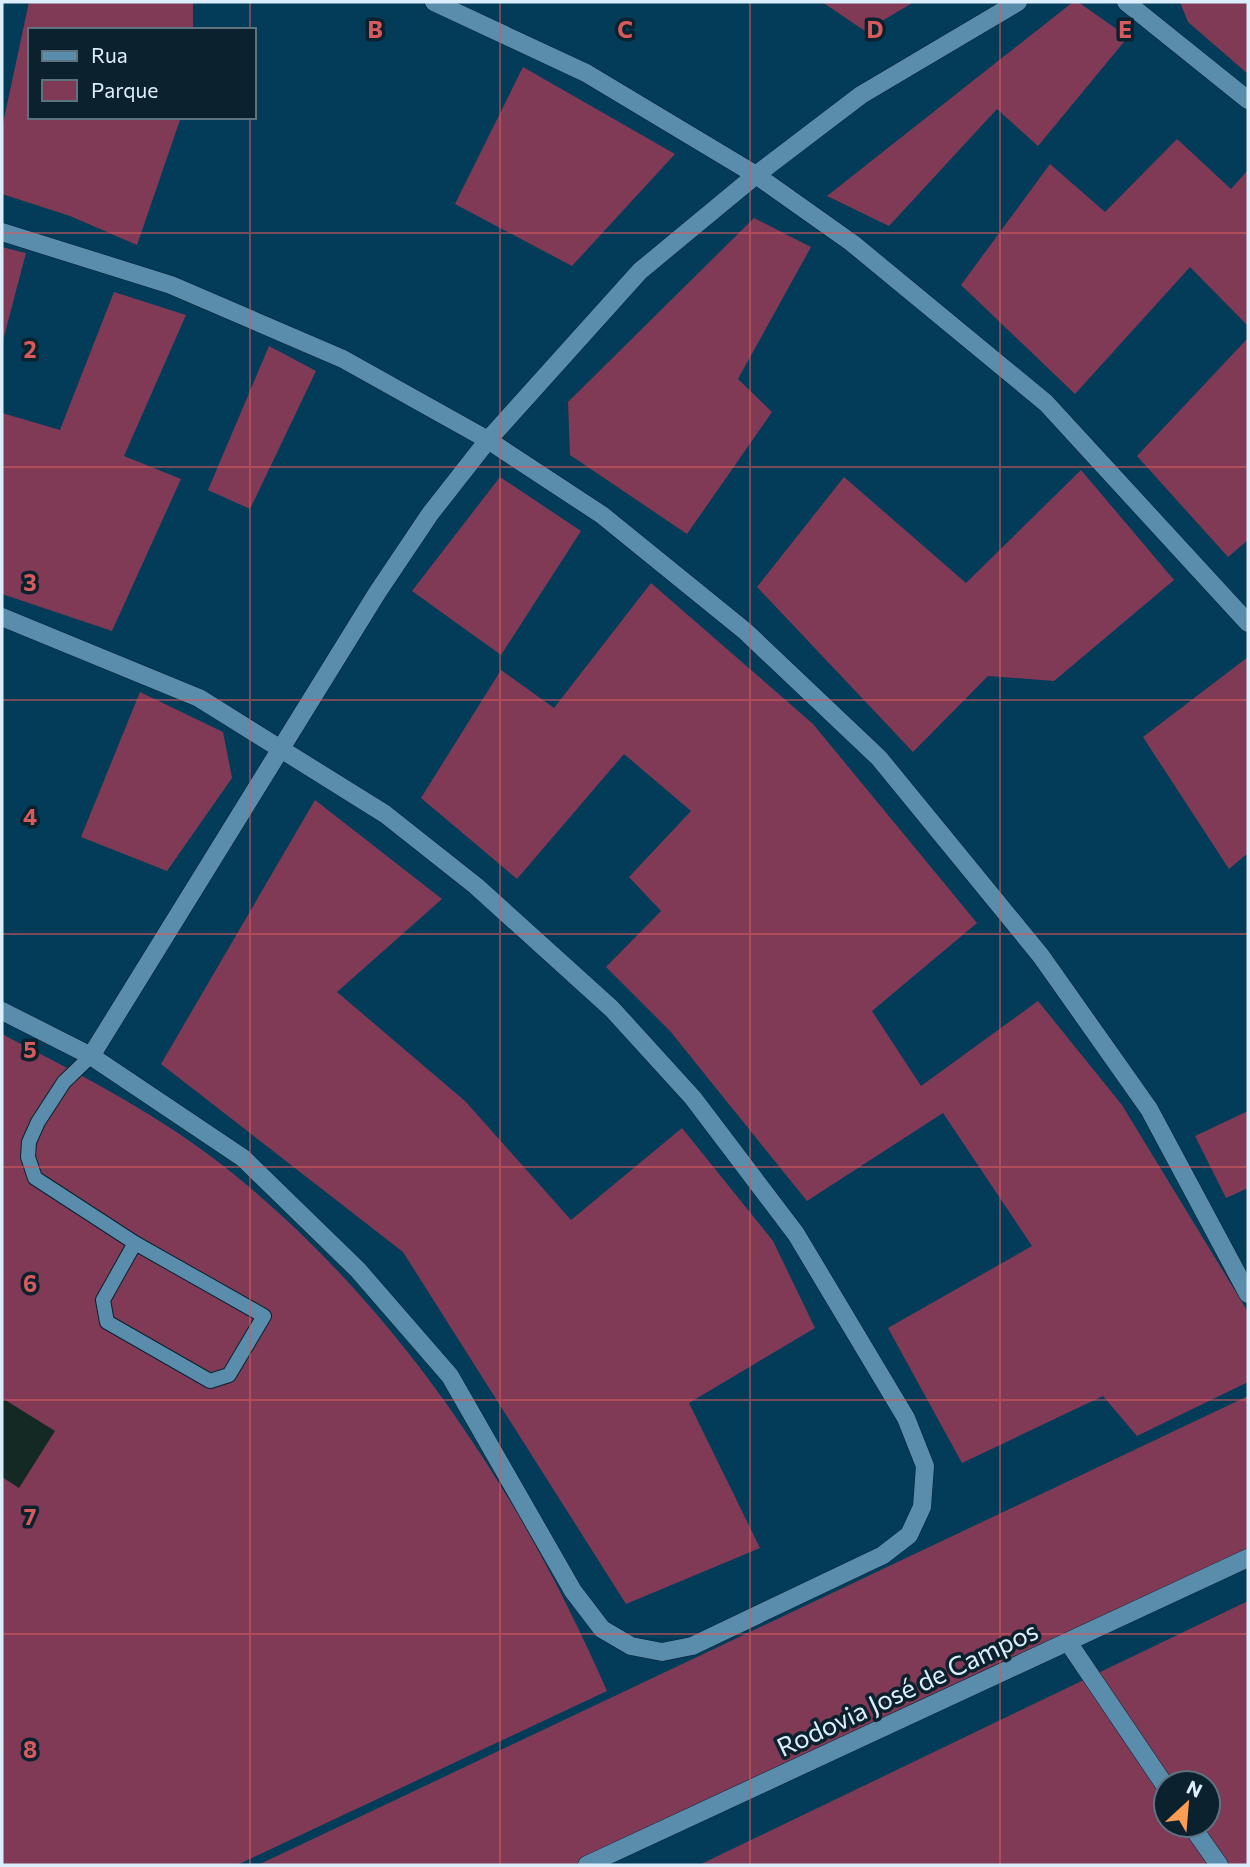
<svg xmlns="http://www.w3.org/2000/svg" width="1250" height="1867" viewBox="0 0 1250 1867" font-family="Commissioner,sans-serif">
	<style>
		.green { fill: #813a56; fill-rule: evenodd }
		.water { fill: #152924 }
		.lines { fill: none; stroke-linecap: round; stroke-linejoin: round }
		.lane-casing { stroke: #072231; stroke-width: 16 }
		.street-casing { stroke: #072231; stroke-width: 19 }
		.secondary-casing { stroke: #072231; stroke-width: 19 }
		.lane { stroke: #5a8dac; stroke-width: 14 }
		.street { stroke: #5a8dac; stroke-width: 18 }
		.secondary { stroke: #5a8dac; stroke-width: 18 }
		.grid { fill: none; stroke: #d75a5d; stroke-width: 2; stroke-opacity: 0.55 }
		.labels { text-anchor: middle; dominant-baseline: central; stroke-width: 7; stroke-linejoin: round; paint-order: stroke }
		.street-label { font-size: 26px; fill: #daeefc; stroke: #0c212e }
		.grid-label { font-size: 23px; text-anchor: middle; font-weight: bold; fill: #d75a5d; stroke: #0c212e; stroke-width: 7; stroke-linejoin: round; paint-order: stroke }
	</style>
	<rect width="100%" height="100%" fill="#033c58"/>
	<!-- green -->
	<g class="green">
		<polygon points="29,2 193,2 193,30 30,30 30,117 181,117 137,245 70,216 2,194 2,128"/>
		<polygon points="822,2 914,2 865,31"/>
		<polygon points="1073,2 1078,2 1128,37 1038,146 997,109 889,226 827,196"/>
		<polygon points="1180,2 1248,2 1248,74 1188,22"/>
		<polygon points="523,67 675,154 572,266 455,204"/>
		<polygon points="1177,139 1231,189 1248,170 1248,326 1190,267 1075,394 961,285 1050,164 1105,212"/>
		<polygon points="754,218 811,247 738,379 772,412 687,534 570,455 568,402"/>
		<polygon points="2,247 26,253 2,344"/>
		<polygon points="114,292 186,315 124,456 181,479 112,631 2,594 2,413 60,430"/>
		<polygon points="1248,338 1248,540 1228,557 1137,456"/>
		<polygon points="269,346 316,371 250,509 208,490"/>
		<polygon points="1081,470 1174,580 1054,681 988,676 913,752 757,587 844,477 966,583"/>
		<polygon points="500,477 581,531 501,655 412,591"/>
		<polygon points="651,583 813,724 977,923 872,1011 921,1086 1038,1001 1122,1105 1248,1312 1248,1382 1137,1436 1103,1396 962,1463 888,1328 1032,1246 943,1113 807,1201 670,1031 606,967 661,911 629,877 691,811 624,754 517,879 421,798 501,670 554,708"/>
		<polygon points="1248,657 1248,853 1229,869 1143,737"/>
		<polygon points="140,692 223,732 232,778 167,871 81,837"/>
		<polygon points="315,800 442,899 337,992 465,1101 571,1220 682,1128 773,1241 815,1328 689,1403 760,1548 626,1604 403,1252 161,1064"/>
		<path d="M2,1034C83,1076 166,1118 236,1176C402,1312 522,1496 607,1691L237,1865H2Z"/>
		<polygon points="1248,1111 1248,1188 1226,1198 1195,1136"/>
		<polygon points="1248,1396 1248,1558 589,1865 258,1865"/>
		<path d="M1248,1601V1865H699ZM1166,1783H1208V1825H1166Z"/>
	</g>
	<!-- water -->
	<polygon class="water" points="2,1398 55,1431 19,1488 2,1477"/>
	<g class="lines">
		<!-- lane casing -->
		<g class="lane-casing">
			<polyline id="lane" points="91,1056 64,1082 38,1122 29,1142 28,1157 35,1178 135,1243 264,1316 229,1375 210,1381 107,1322 103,1300 135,1243"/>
		</g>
		<!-- street casing -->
		<g class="street-casing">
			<g id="street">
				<polyline points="434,2 586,73 756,175 852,243 1046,403 1248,623"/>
				<polyline points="1126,2 1248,100"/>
				<polyline points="2,232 171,285 343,359 488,440 602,515 745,631 879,758 1041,956 1149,1109 1248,1294"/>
				<polyline points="2,617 199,698 385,814 476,886 612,1009 693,1098 796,1234 906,1418 925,1466 922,1507 909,1535 883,1555 692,1646 662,1652 631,1646 602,1629 573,1591 450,1376 358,1270 243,1158 91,1056 2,1011"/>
				<polyline points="91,1056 377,593 430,514 488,440 640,271 756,175 861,95 1018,2"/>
				<polyline points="1068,1642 1166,1787"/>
				<polyline points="1191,1825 1219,1865"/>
			</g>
		</g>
		<!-- secondary casing -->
		<g class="secondary-casing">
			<polyline id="secondary" points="587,1865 1248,1558"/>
		</g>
		<!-- lane -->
		<use href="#lane" class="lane"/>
		<!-- street -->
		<use href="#street" class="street"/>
		<!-- secondary -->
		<use href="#secondary" class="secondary"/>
	</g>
	<!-- grid -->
	<path class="grid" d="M250,2V30M500,2V1865M750,2V1865M1000,2V1865M250,117V1865M2,233H1248M2,467H1248M2,700H1248M2,934H1248M2,1167H1248M2,1400H1248M2,1634H1248"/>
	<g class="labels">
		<!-- street labels -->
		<g class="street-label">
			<text transform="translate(907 1688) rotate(-25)">Rodovia José de Campos</text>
		</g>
	</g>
	<g class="grid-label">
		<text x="375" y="38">B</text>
		<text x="625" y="38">C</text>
		<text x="875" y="38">D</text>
		<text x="1125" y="38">E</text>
		<text x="30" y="358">2</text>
		<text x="30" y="591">3</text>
		<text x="30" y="825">4</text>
		<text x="30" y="1058">5</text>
		<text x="30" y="1292">6</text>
		<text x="30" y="1525">7</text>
		<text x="30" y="1758">8</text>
	</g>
	<!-- border -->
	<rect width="1250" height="1867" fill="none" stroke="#daeefc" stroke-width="7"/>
	<!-- legend -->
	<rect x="28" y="28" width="228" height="91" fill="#0c212e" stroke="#5e7380" stroke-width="2"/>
	<rect x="42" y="51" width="35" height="10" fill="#5a8dac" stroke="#5e7380" stroke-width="2"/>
	<text x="91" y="63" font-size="21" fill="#daeefc">Rua</text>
	<rect x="42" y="80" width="35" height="21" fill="#813a56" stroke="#5e7380" stroke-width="2"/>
	<text x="91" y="98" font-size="21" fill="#daeefc">Parque</text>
	<!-- north arrow -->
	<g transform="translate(1187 1804) rotate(26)"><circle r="33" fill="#0c212e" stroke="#5e7380" stroke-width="2"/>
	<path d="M0-5L12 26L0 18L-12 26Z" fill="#fc9d52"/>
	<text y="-10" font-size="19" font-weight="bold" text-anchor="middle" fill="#daeefc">N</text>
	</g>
</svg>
